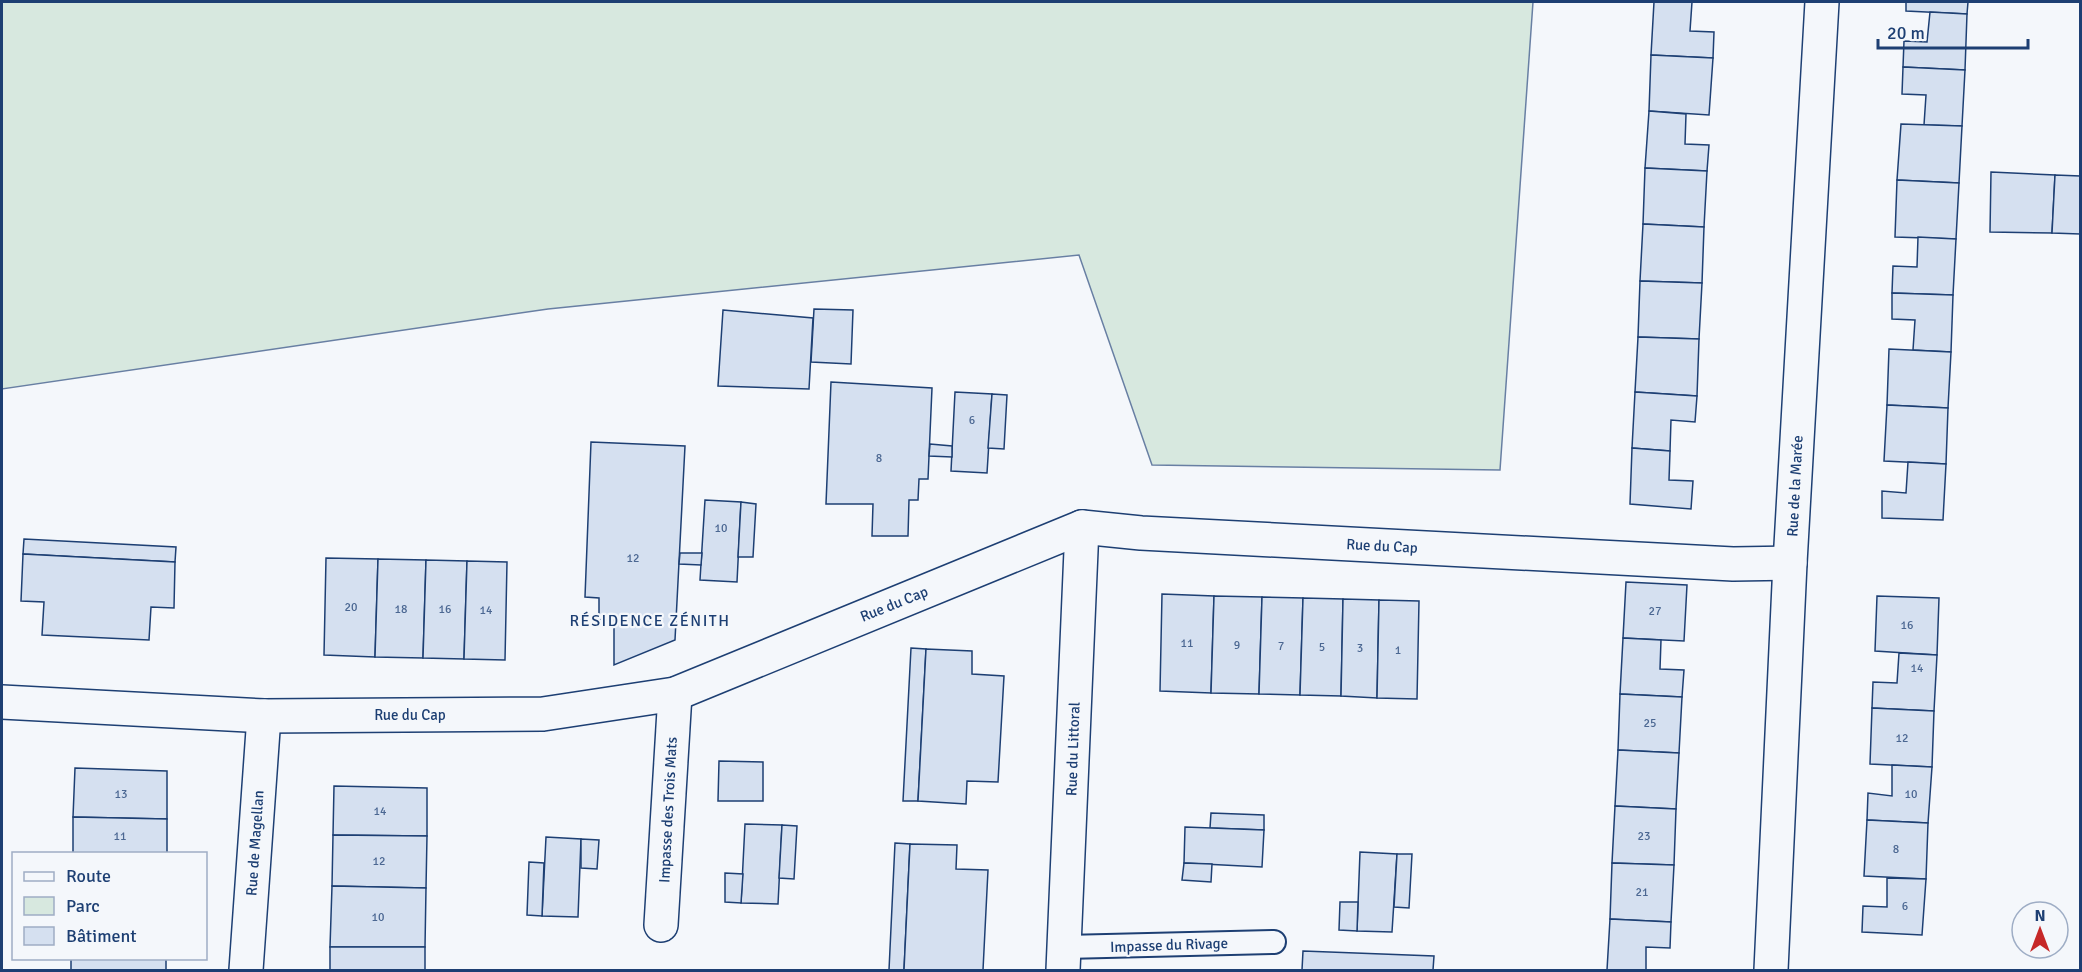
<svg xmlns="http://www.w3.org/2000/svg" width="2082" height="972" viewBox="0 0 2082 972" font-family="Signika,sans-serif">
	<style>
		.green { fill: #d7e8df; stroke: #687fa3; stroke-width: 1.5 }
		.building { fill: #d5e0f0; stroke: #1d3f73; stroke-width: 1.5 }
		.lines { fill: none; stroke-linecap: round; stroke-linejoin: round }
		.lane-casing { stroke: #1d3f73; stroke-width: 26 }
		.street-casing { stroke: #1d3f73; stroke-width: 36 }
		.lane { stroke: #f4f7fb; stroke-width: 22 }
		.street { stroke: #f4f7fb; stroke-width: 33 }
		.labels { text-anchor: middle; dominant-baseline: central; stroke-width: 4.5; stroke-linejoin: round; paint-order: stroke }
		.number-label { font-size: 12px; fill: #4b6792 }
		.street-label { font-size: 15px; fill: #1d3f73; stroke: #f4f7fb }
		.neighbourhood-label { font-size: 16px; letter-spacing: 1.5px; fill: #1d3f73; stroke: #f4f7fb }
	</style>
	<rect width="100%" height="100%" fill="#f4f7fb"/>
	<!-- green -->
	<polygon class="green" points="2,2 1533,2 1500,470 1152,465 1079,255 548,309 2,389"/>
	<!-- building -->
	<g class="building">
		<polygon points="1654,2 1692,2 1690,31 1714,32 1713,58 1651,55"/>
		<polygon points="1906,2 1968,2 1967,14 1906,11"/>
		<polygon points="1930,12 1967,14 1965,70 1903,67 1904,41 1927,42"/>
		<polygon points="1651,55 1713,58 1709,115 1649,111"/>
		<polygon points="1903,67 1965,70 1962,126 1924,125 1926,95 1902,94"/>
		<polygon points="1649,111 1686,114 1685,144 1709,145 1707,171 1645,168"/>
		<polygon points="1901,124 1962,126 1959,183 1897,180"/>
		<polygon points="1645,168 1707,171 1704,227 1643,224"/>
		<polygon points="1991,172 2055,175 2052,233 1990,232"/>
		<polygon points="2055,175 2080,176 2080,234 2052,233"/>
		<polygon points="1897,180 1959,183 1956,239 1895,237"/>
		<polygon points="1643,224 1704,227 1702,283 1640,281"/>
		<polygon points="1918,237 1956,239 1953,295 1892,293 1893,266 1917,267"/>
		<polygon points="1640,281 1702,283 1699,339 1638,337"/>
		<polygon points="1892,293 1953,295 1951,352 1913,350 1915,320 1892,319"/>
		<polygon points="814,309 853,310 851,364 811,362"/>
		<polygon points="723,310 813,318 809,389 718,386"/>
		<polygon points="1638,337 1699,339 1697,396 1635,392"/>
		<polygon points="1889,349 1951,352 1948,408 1887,405"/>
		<polygon points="831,382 932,388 928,479 919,479 918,500 909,500 908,536 872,536 873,504 826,504"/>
		<polygon points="955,392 992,394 987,473 951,471"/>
		<polygon points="1635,392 1697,396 1695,422 1671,420 1670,451 1632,448"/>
		<polygon points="992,394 1007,395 1004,449 988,448"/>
		<polygon points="1887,405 1948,408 1946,464 1884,461"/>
		<polygon points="591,442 685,446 675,640 614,665 614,620 599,620 599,598 585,597"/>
		<polygon points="930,444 952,446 952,457 929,456"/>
		<polygon points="1632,448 1670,451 1669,480 1693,481 1691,509 1630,504"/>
		<polygon points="1908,462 1946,464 1943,520 1882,518 1882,491 1906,493"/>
		<polygon points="705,500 741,502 737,582 700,580"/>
		<polygon points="741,502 756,504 753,557 738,557"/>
		<polygon points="24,539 176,547 175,562 23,554"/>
		<polygon points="680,553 702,553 701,565 679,564"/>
		<polygon points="23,554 175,562 174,608 151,607 149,640 42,635 44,602 21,601"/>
		<polygon points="326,558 378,559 375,657 324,655"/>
		<polygon points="378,559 426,560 423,658 375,657"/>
		<polygon points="426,560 467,561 464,659 423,658"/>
		<polygon points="467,561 507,562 505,660 464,659"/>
		<polygon points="1626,582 1687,585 1684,641 1623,638"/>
		<polygon points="1162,594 1214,596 1211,693 1160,691"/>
		<polygon points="1214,596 1262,597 1259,694 1211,693"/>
		<polygon points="1877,596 1939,598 1937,655 1875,651"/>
		<polygon points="1262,597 1303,598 1300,695 1259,694"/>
		<polygon points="1303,598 1343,599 1341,696 1300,695"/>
		<polygon points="1343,599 1379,600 1377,698 1341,696"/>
		<polygon points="1379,600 1419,601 1417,699 1377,698"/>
		<polygon points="1623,638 1661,640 1660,669 1684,670 1682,697 1620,694"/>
		<polygon points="911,648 926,649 918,801 903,801"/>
		<polygon points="926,649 972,651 972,674 1004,676 998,782 967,781 966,804 918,801"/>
		<polygon points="1899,653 1937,655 1934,711 1872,708 1873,682 1897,683"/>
		<polygon points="1620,694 1682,697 1679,753 1618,750"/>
		<polygon points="1872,708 1934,711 1932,767 1870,764"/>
		<polygon points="1618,750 1679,753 1676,809 1615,806"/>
		<polygon points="719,761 763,762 763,801 718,801"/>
		<polygon points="1892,765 1932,767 1928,823 1867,820 1868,793 1892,796"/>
		<polygon points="75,768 167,771 167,819 73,817"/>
		<polygon points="334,786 427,788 427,836 333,835"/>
		<polygon points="1615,806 1676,809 1674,865 1612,863"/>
		<polygon points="1211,813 1264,815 1264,830 1210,828"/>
		<polygon points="73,817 167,819 167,854 73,854"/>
		<polygon points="1867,820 1928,823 1926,879 1864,876"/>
		<polygon points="745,824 782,825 778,904 741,903"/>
		<polygon points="782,825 797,826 794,879 779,878"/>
		<polygon points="1185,827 1264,830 1262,867 1184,863"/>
		<polygon points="333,835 427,836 426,888 332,886"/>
		<polygon points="546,837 581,839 578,917 542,916"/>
		<polygon points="581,839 599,840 597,869 581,868"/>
		<polygon points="895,843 910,844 904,970 889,970"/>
		<polygon points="910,844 957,845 956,869 988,870 983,970 904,970"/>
		<polygon points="1360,852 1397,854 1392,932 1357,931"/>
		<polygon points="1397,854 1412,854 1409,908 1394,907"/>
		<polygon points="529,862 544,863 542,916 527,915"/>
		<polygon points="1184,863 1212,864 1211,882 1182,880"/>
		<polygon points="1612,863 1674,865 1671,922 1610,919"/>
		<polygon points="725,873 743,874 741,903 725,902"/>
		<polygon points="1887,878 1926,879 1922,935 1862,932 1863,906 1887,907"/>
		<polygon points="332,886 426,888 425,947 330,947"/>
		<polygon points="1340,902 1358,902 1357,931 1339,930"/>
		<polygon points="1610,919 1671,922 1670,948 1646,947 1646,970 1607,970"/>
		<rect x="330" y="947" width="95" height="23"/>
		<polygon points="1303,951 1434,956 1433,970 1302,970"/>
		<rect x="71" y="958" width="95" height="12"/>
	</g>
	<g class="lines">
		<!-- lane casing -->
		<g class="lane-casing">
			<polyline id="lane" points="1065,947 1274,942"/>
		</g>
		<!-- street casing -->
		<g class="street-casing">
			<g id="street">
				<polyline points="2,702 264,716 543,714 675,694 1082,527 1141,533 1733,564 1790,563"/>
				<polyline points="661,925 675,694"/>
				<polyline points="246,970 264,716"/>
				<polyline points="1063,970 1082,527"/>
				<polyline points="1771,970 1790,563 1822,2"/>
			</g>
		</g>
		<!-- lane -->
		<use href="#lane" class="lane"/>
		<!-- street -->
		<use href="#street" class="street"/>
	</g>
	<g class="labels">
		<!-- number labels -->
		<g class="number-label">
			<text x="972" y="420">6</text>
			<text x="879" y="458">8</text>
			<text x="721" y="528">10</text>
			<text x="633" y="558">12</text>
			<text x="351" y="607">20</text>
			<text x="401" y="609">18</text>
			<text x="445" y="609">16</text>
			<text x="486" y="610">14</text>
			<text x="1655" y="611">27</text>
			<text x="1907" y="625">16</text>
			<text x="1187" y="643">11</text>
			<text x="1237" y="645">9</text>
			<text x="1281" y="646">7</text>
			<text x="1322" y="647">5</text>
			<text x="1360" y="648">3</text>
			<text x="1398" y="650">1</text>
			<text x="1917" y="668">14</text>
			<text x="1650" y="723">25</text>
			<text x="1902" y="738">12</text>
			<text x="121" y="794">13</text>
			<text x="1911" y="794">10</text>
			<text x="380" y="811">14</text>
			<text x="120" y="836">11</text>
			<text x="1644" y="836">23</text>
			<text x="1896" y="849">8</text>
			<text x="379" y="861">12</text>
			<text x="1642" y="892">21</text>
			<text x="1905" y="906">6</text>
			<text x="378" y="917">10</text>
		</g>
		<!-- street labels -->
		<g class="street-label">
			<text transform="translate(1795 486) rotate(-87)">Rue de la Marée</text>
			<text transform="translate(1382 546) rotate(3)">Rue du Cap</text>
			<text transform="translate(894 604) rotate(-22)">Rue du Cap</text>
			<text x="410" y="715">Rue du Cap</text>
			<text transform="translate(1073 749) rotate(-88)">Rue du Littoral</text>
			<text transform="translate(668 810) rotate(-87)">Impasse des Trois Mats</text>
			<text transform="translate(255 843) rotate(-86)">Rue de Magellan</text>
			<text transform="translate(1169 945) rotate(-2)">Impasse du Rivage</text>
		</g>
		<!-- neighbourhood labels -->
		<g class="neighbourhood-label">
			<text x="650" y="621">RÉSIDENCE ZÉNITH</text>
		</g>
	</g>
	<!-- border -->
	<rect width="2082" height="972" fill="none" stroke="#1d3f73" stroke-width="6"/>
	<!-- legend -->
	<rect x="12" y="852" width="195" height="108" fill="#f4f7fb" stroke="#9eadc5" stroke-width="1.5"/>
	<rect x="24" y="872" width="30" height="9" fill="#f4f7fb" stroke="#9eadc5" stroke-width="1.5"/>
	<text x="66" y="882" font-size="18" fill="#1d3f73">Route</text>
	<rect x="24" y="897" width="30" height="18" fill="#d7e8df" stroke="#9eadc5" stroke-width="1.5"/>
	<text x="66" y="912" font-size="18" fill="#1d3f73">Parc</text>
	<rect x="24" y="927" width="30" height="18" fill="#d5e0f0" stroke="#9eadc5" stroke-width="1.5"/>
	<text x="66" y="942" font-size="18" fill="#1d3f73">Bâtiment</text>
	<!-- north arrow -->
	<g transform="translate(2040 930)"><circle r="28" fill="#f4f7fb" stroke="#9eadc5" stroke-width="1.5"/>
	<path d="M0-4.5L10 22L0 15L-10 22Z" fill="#c62828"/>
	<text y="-9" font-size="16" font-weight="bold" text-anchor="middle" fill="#1d3f73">N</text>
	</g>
	<!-- scale -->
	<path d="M1878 39v9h150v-9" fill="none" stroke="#1d3f73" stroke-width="3"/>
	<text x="1887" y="39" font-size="18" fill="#1d3f73" stroke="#f4f7fb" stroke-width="4.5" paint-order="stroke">20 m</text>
</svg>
